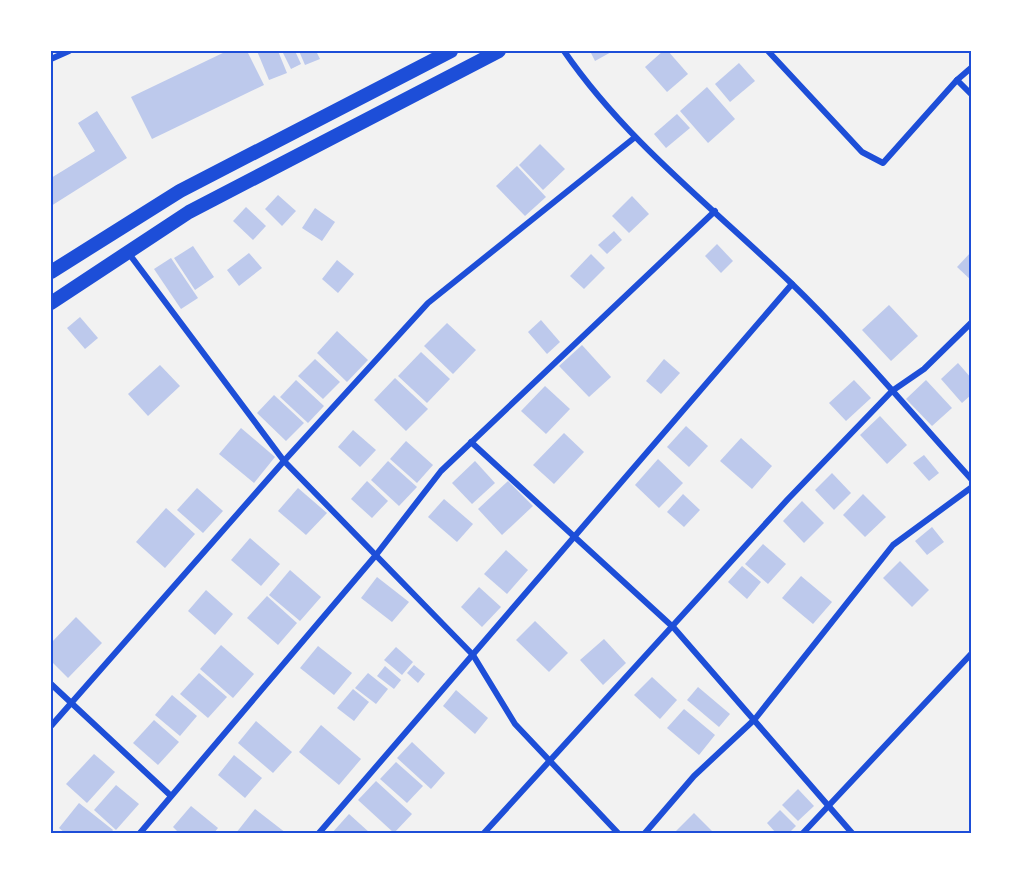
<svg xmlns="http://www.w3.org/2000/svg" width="1023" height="884" viewBox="0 0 1023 884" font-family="Ubuntu,sans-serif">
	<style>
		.building { fill: #bdc9ec }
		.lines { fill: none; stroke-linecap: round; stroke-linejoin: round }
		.minor { stroke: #1d4ed8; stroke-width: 6 }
		.trunk { stroke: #1d4ed8; stroke-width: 14 }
		.neatline { fill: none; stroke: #1d4ed8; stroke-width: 2 }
	</style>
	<rect width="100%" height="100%" fill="#f2f2f2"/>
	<!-- building -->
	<g class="building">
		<polygon points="227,51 247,51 264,85 152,139 131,97"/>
		<polygon points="257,51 278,51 287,73 269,80"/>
		<polygon points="282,51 295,51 301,64 291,69"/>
		<polygon points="299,51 316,51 320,59 305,65"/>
		<polygon points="590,51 613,51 595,61"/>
		<polygon points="663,51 668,51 688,74 667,92 645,67"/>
		<polygon points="739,63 755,81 730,102 715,84"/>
		<polygon points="707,87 735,119 708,143 680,111"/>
		<polygon points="97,111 127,158 51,206 51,178 95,151 78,123"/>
		<polygon points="677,114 690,128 666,148 654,134"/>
		<polygon points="540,144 565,169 543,190 519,165"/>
		<polygon points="517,166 546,197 525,216 496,186"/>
		<polygon points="278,195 296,211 282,226 265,209"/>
		<polygon points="632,196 649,214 629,233 612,216"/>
		<polygon points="246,207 266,226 253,240 233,221"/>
		<polygon points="315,208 335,222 322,241 302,228"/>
		<polygon points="614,231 622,240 607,254 598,245"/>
		<polygon points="717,244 733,261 721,273 705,256"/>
		<polygon points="193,246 214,277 195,290 174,258"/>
		<polygon points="972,251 972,281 957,267"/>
		<polygon points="249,253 262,268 239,286 227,270"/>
		<polygon points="591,254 605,268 584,289 570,276"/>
		<polygon points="171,258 198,298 181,309 154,269"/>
		<polygon points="337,260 354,274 338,293 322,279"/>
		<polygon points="889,305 918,336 891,361 862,330"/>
		<polygon points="80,317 98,338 85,349 67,328"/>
		<polygon points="541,320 560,342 547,354 528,332"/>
		<polygon points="447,323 476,350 453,374 424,346"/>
		<polygon points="337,331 368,360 347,382 317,353"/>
		<polygon points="582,345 611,377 589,397 559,366"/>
		<polygon points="421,352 450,379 427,403 398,376"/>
		<polygon points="315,359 340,382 323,399 298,376"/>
		<polygon points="664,359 680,373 661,394 646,381"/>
		<polygon points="958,363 972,379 972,394 962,403 941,379"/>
		<polygon points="160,365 180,386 148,416 128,394"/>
		<polygon points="395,378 428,409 406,431 374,400"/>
		<polygon points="296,380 324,406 308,423 280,397"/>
		<polygon points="854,380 871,398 846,421 829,403"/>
		<polygon points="926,380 952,408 932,426 906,399"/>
		<polygon points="545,386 570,409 546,434 521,411"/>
		<polygon points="274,395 304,423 286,441 257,413"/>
		<polygon points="880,416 907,445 887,464 860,435"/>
		<polygon points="686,426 708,446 689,467 667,447"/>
		<polygon points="241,428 275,457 254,483 219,454"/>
		<polygon points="353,430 376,450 360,467 338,447"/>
		<polygon points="564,433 584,452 554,484 533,465"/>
		<polygon points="741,438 772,466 752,489 720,461"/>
		<polygon points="406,441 433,465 417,483 390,459"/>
		<polygon points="924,455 939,473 929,481 913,463"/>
		<polygon points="658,459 683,483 659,508 635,485"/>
		<polygon points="388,461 417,487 399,506 371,480"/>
		<polygon points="475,461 495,483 472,504 452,483"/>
		<polygon points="832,473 851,493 834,510 815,490"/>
		<polygon points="367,481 388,501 372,518 351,499"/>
		<polygon points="508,481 533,506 502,535 478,509"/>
		<polygon points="197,488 223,511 203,533 177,510"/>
		<polygon points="298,488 327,513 306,535 278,511"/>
		<polygon points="683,494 700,510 684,527 667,512"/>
		<polygon points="863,494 886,517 865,537 843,515"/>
		<polygon points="444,499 473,524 457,542 428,517"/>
		<polygon points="802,501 824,523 804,543 783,521"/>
		<polygon points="166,508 195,534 165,568 136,542"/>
		<polygon points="932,527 944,542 927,555 915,541"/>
		<polygon points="250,538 280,564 261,586 231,560"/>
		<polygon points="763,544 786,564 768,584 745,564"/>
		<polygon points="506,550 528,570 507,594 484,574"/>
		<polygon points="900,561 929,590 912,607 883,578"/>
		<polygon points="742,566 761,582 747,599 728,582"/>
		<polygon points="290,570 321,597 300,621 269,595"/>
		<polygon points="801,576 832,602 813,624 782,598"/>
		<polygon points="377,577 409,602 392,622 361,598"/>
		<polygon points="479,587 501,607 482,627 461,607"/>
		<polygon points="206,590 233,614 215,635 188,611"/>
		<polygon points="267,596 297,623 278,645 247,618"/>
		<polygon points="76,617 102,643 68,678 51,661 51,643"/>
		<polygon points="535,621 568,653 549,672 516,640"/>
		<polygon points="604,639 626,663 603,685 580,660"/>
		<polygon points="221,645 254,674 233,698 200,669"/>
		<polygon points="318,646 352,673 334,695 300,668"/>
		<polygon points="396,647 413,662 402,675 384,660"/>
		<polygon points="414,665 425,674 418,683 407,673"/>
		<polygon points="385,666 401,680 394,689 377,676"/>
		<polygon points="199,673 227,697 208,718 180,694"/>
		<polygon points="368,673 388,689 376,704 355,688"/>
		<polygon points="652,677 677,700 660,719 634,695"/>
		<polygon points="698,687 730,714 719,727 687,700"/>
		<polygon points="353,689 369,702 354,721 337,708"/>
		<polygon points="456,690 488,718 475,734 443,706"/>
		<polygon points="172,695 197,716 180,736 155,715"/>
		<polygon points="684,709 715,735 699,755 667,728"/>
		<polygon points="154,720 179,742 158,765 133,743"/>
		<polygon points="256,721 292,752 273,773 238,743"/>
		<polygon points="321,725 361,759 339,785 299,752"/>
		<polygon points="412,742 445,773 431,789 397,758"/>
		<polygon points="94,754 115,772 87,803 66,784"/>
		<polygon points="234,755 262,778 245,798 218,775"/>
		<polygon points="396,762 423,786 407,803 380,779"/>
		<polygon points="376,781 412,814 394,833 358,800"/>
		<polygon points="116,785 139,804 116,830 94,810"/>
		<polygon points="798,789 814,806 798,821 782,805"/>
		<polygon points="79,803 113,830 111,833 65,833 59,828"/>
		<polygon points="191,806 218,828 214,833 179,833 173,827"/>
		<polygon points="255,809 286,833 236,833"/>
		<polygon points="780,810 796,826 789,833 776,833 767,823"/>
		<polygon points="694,813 714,833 674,833"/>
		<polygon points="349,814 370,833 332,833"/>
	</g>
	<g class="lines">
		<!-- minor -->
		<g class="minor">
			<path d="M564,51C626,141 712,207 790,282C854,344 912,414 972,480"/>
			<polyline points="768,51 862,152 883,163 957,80"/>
			<polyline points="51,59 69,51"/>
			<polyline points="972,67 957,80 972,95"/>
			<polyline points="127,251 284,461 473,655 515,724 618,833"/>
			<polyline points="471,442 674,628 852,833"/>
			<polyline points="51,684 170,795"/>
			<polyline points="51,726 284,461 428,303 634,138"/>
			<polyline points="140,833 376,555 441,471 715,211"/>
			<polyline points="319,833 792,284"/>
			<polyline points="484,833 788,499 892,391 924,369 972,322"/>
			<polyline points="645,833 694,776 755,719 893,545 972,487"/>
			<polyline points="803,833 972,653"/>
		</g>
		<!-- trunk -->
		<g class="trunk">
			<polyline points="51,272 180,191 451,51"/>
			<polyline points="51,303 189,212 499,51"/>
		</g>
	</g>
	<!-- border -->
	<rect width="1023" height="884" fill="none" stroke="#ffffff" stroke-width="105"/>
	<rect x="52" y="52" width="918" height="780" class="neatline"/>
</svg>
